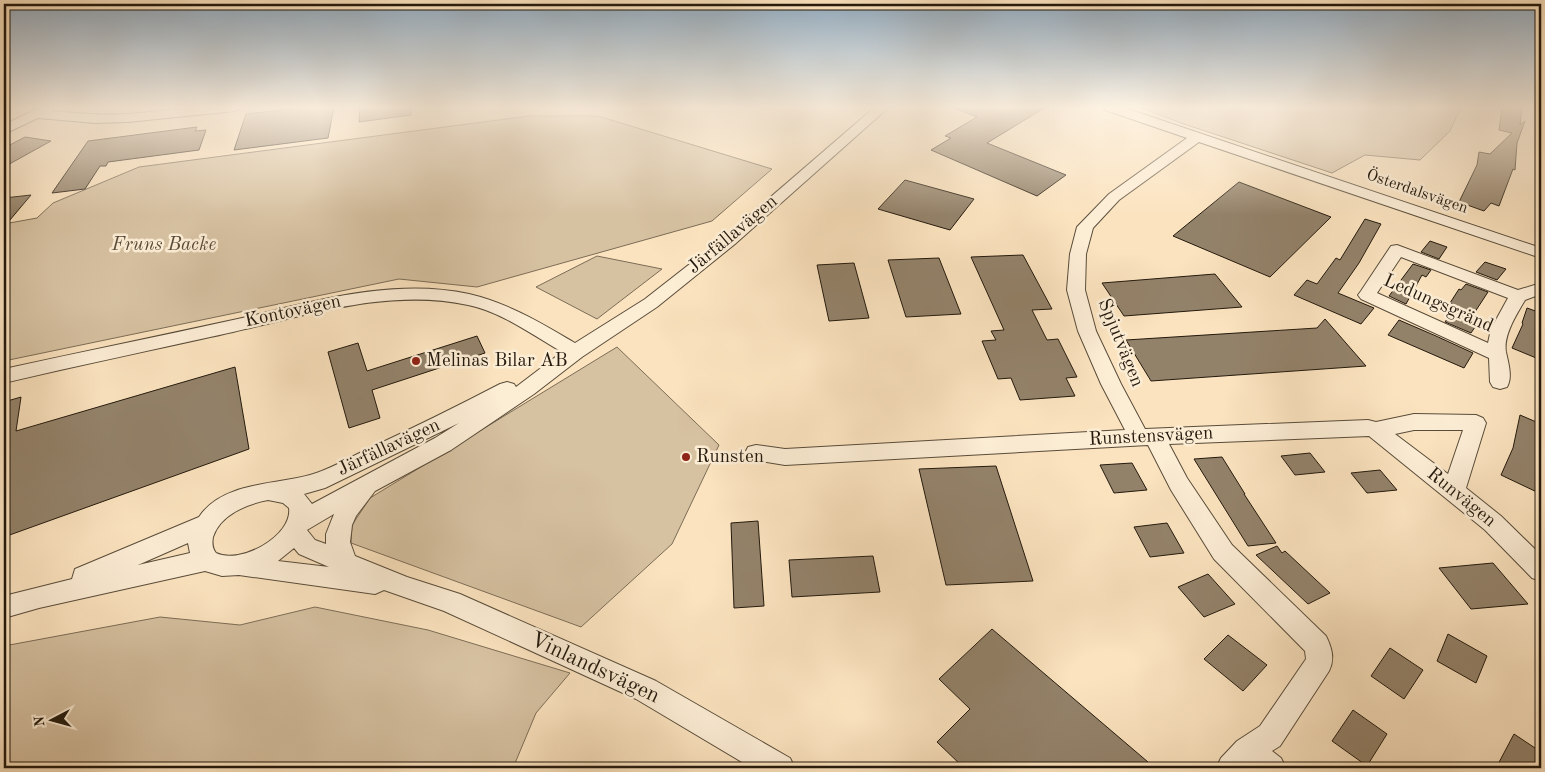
<svg xmlns="http://www.w3.org/2000/svg" width="1545" height="772" viewBox="0 0 1545 772" font-family="'Old Standard TT',serif">
	<style>
		.green { fill: #d6c1a1; stroke: #7c6d57 }
		.building { fill: #93826a; stroke: #23190d }
		.lines { fill: none; stroke-linecap: round; stroke-linejoin: round }
		.minor-casing { stroke: #594c3a; stroke-width: 2 }
		.minor { fill: #fcedd5; fill-rule: evenodd }
		.poi-dot { fill: #8f2418; stroke: #fcedd5; stroke-width: 2 }
		.labels { text-anchor: middle; dominant-baseline: central; stroke-width: 5; stroke-linejoin: round; paint-order: stroke }
		.far-street-label { font-size: 16px; fill: #23190d; stroke: #fcedd5 }
		.street-label { font-size: 19px; fill: #23190d; stroke: #fcedd5 }
		.park-label { font-size: 19px; font-style: italic; fill: #594b39; stroke: #fcedd5 }
		.poi-label { font-size: 19px; fill: #23190d; stroke: #fcedd5; text-anchor: start }
		.near-street-label { font-size: 22px; fill: #23190d; stroke: #fcedd5 }
	</style>
	<rect width="100%" height="100%" fill="#fbe3bf"/>
	<filter id="stains"><feTurbulence type="fractalNoise" baseFrequency=".004" numOctaves="4"/><feColorMatrix values="0 0 0 0 .2 0 0 0 0 .09 0 0 0 0 .02 0 0 0 .5 -.17"/></filter>
	<radialGradient id="worn" r=".72"><stop offset=".6" stop-color="#630" stop-opacity="0"/><stop offset="1" stop-color="#630" stop-opacity=".3"/></radialGradient>
	<!-- green -->
	<g class="green">
		<polygon points="1139,107 1461,107 1450,131 1420,160 1365,155 1332,173 1184,124"/>
		<polygon points="529,116 598,116 772,169 712,221 477,287 399,279 4,361 4,224 37,218 53,203 139,167"/>
		<polygon points="597,256 662,269 597,319 536,287"/>
		<polygon points="617,347 719,445 672,544 581,627 351,543 352,525 370,498"/>
		<polygon points="315,607 428,630 570,673 536,713 513,768 4,768 4,646 160,617 240,625"/>
	</g>
	<!-- building -->
	<g class="building">
		<polygon points="309,107 334,107 328,138 234,150 246,114"/>
		<polygon points="360,107 411,107 411,115 359,122"/>
		<polygon points="952,107 1046,107 987,143 1066,175 1037,196 931,150 951,138 945,136 977,117"/>
		<polygon points="1502,107 1522,107 1520,125 1525,121 1517,143 1515,170 1513,169 1499,206 1491,203 1484,211 1459,202 1477,165 1479,152 1490,154 1512,133 1499,130"/>
		<polygon points="197,127 195,131 206,130 199,150 108,162 106,166 100,166 85,189 52,193 88,141"/>
		<polygon points="25,137 51,141 4,167 4,148"/>
		<polygon points="905,180 974,199 950,230 878,209"/>
		<polygon points="1239,182 1331,217 1270,277 1173,236"/>
		<polygon points="31,195 4,227 4,198"/>
		<polygon points="1365,219 1381,224 1359,263 1338,293 1374,308 1361,324 1294,295 1307,280 1317,284 1336,258 1340,260"/>
		<polygon points="1430,241 1447,247 1439,259 1421,252"/>
		<polygon points="1023,255 1052,309 1032,310 1047,340 1058,339 1077,377 1066,378 1075,396 1020,400 1011,378 998,379 982,341 996,340 991,331 1004,330 971,257"/>
		<polygon points="939,258 961,314 906,317 888,260"/>
		<polygon points="1485,262 1506,269 1497,280 1476,272"/>
		<polygon points="854,263 869,318 829,321 817,265"/>
		<polygon points="1413,264 1431,270 1426,277 1422,275 1406,304 1389,296"/>
		<polygon points="1215,274 1242,307 1124,316 1102,283"/>
		<polygon points="1466,284 1488,292 1469,321 1477,324 1471,333 1445,322 1456,306 1450,303 1459,289 1461,290"/>
		<polygon points="1527,308 1541,313 1541,360 1512,348 1523,324 1522,323"/>
		<polygon points="1325,319 1366,366 1151,381 1126,340 1317,328"/>
		<polygon points="1399,320 1436,336 1473,353 1464,368 1388,335"/>
		<polygon points="477,336 485,353 372,390 380,418 349,428 328,352 358,343 367,371"/>
		<polygon points="235,367 249,449 4,537 4,402 21,397 16,431"/>
		<polygon points="1520,415 1541,424 1541,494 1501,475 1513,448"/>
		<polygon points="1310,453 1325,472 1295,475 1281,456"/>
		<polygon points="1222,457 1245,494 1244,494 1276,543 1248,546 1194,459"/>
		<polygon points="1132,463 1147,490 1114,493 1100,465"/>
		<polygon points="996,466 1033,581 946,585 919,469"/>
		<polygon points="1380,470 1397,490 1367,493 1351,473"/>
		<polygon points="758,521 764,606 734,608 731,523"/>
		<polygon points="1167,523 1184,553 1150,557 1134,527"/>
		<polygon points="1277,546 1282,553 1285,551 1330,593 1308,604 1256,555"/>
		<polygon points="873,556 880,592 792,597 789,560"/>
		<polygon points="1493,563 1528,604 1471,609 1439,568"/>
		<polygon points="1208,574 1235,604 1204,617 1178,587"/>
		<polygon points="992,629 1155,768 964,768 937,742 970,709 939,679"/>
		<polygon points="1448,634 1487,656 1476,683 1437,661"/>
		<polygon points="1228,635 1267,665 1243,691 1204,659"/>
		<polygon points="1390,648 1423,670 1404,699 1371,676"/>
		<polygon points="1353,710 1387,734 1367,766 1332,741"/>
		<polygon points="1514,734 1541,752 1541,768 1496,768"/>
	</g>
	<g class="lines">
		<!-- minor casing -->
		<g class="minor-casing">
			<g id="minor">
				<path d="M40,107H53L51,111C76,113 102,116 127,114C165,112 204,102 242,107L235,111L128,122L95,123L38,118L4,134V125Z"/>
				<path d="M875,107H889L735,244L657,307L582,357L534,394L451,450L375,491L356,516L352,525L350,542L355,556L407,577L460,594L656,681L790,758L795,768H752L636,699L444,611L384,590L375,594L239,575L222,576L205,571L39,608L4,618V596L72,579L75,569L199,517C222,482 274,485 310,475C329,470 348,458 366,450C411,429 456,407 500,384L507,382L514,384L516,387L562,352C532,335 502,312 468,305C390,288 308,315 233,332C157,349 80,365 4,383V369C80,352 157,337 233,320C309,303 391,277 469,294C508,303 541,323 575,343L645,299L723,238ZM459,423L435,438L312,504L304,494L325,488ZM268,500L283,503L289,508C293,536 240,565 216,553C212,548 212,543 213,537C220,515 247,504 268,500ZM334,514L326,534V544L315,540L307,530ZM188,543L190,553L138,565ZM294,548L299,554L329,567L278,561Z"/>
				<path d="M1103,107H1122L1541,248V258L1199,142L1119,200L1093,228L1086,254L1085,290L1096,331L1121,384L1145,429L1368,420L1376,422L1414,414L1476,415L1483,418L1486,423L1466,488L1501,516L1541,555V581L1532,578L1485,530L1369,436L1169,444L1187,478L1232,545L1326,636C1332,648 1335,659 1329,671L1280,746L1272,751L1281,758L1286,768H1216L1221,758L1237,741L1260,726L1306,659L1305,651L1214,559L1171,490L1148,445L785,465L748,459L745,453L748,447L756,445L785,449L1125,430L1101,384L1078,331L1067,290L1070,254L1077,227L1109,194L1187,138L1105,110ZM1414,430H1463L1448,474L1395,434Z"/>
				<path d="M1397,245L1518,290L1541,283V294L1525,300C1517,314 1503,335 1506,352C1508,362 1513,377 1507,387L1500,389L1493,387L1490,382L1489,358L1361,299L1358,295L1361,291L1391,246ZM1401,257L1508,298L1491,329L1488,343L1377,293Z"/>
			</g>
		</g>
		<!-- minor -->
		<use href="#minor" class="minor"/>
	</g>
	<!-- sky -->
	<linearGradient id="sky" x2="0" y2="1"><stop stop-color="#92abbf"/><stop offset="0.5" stop-color="#fdf2e2"/><stop offset="1" stop-color="#fdf2e2" stop-opacity="0"/></linearGradient>
	<rect width="1545" height="215" fill="url(#sky)"/>
	<!-- markers -->
	<g class="poi-dot">
		<circle cx="416" cy="361" r="5"/>
		<circle cx="686" cy="457" r="5"/>
	</g>
	<g class="labels">
		<!-- far-street labels -->
		<g class="far-street-label">
			<text transform="translate(1417 192) rotate(19)">Österdalsvägen</text>
		</g>
		<!-- street labels -->
		<g class="street-label">
			<text transform="translate(733 235) rotate(-40)">Järfällavägen</text>
			<text transform="translate(1438 304) rotate(24)">Ledungsgränd</text>
			<text transform="translate(293 312) rotate(-12)">Kontovägen</text>
			<text transform="translate(1120 343) rotate(68)">Spjutvägen</text>
			<text transform="translate(1151 437) rotate(-3)">Runstensvägen</text>
			<text transform="translate(389 448) rotate(-25)">Järfällavägen</text>
			<text transform="translate(1461 498) rotate(39)">Runvägen</text>
		</g>
		<!-- park labels -->
		<g class="park-label">
			<text x="164" y="245">Fruns Backe</text>
		</g>
		<!-- poi labels -->
		<g class="poi-label">
			<text x="426" y="361">Melinas Bilar AB</text>
			<text x="696" y="457">Runsten</text>
		</g>
		<!-- near-street labels -->
		<g class="near-street-label">
			<text transform="translate(595 668) rotate(25)">Vinlandsvägen</text>
		</g>
	</g>
	<!-- margin -->
	<rect width="1545" height="772" fill="none" stroke="#fbe3bf" stroke-width="20"/>
	<rect x="5" y="5" width="1535" height="762" fill="none" stroke="#23190d" stroke-width="2.5"/>
	<rect x="10" y="10" width="1525" height="752" fill="none" stroke="#23190d"/>
	<!-- north arrow -->
	<g transform="translate(52 720) rotate(264)" stroke="#fcedd5" stroke-width="4" paint-order="stroke">
	<path d="M0-4L9 19L0 12L-9 19Z" fill="#23190d"/>
	<text y="-8" font-size="14" font-weight="bold" text-anchor="middle" fill="#23190d">N</text>
	</g>
	<rect width="100%" height="100%" filter="url(#stains)"/>
	<rect width="100%" height="100%" fill="url(#worn)"/>
</svg>
